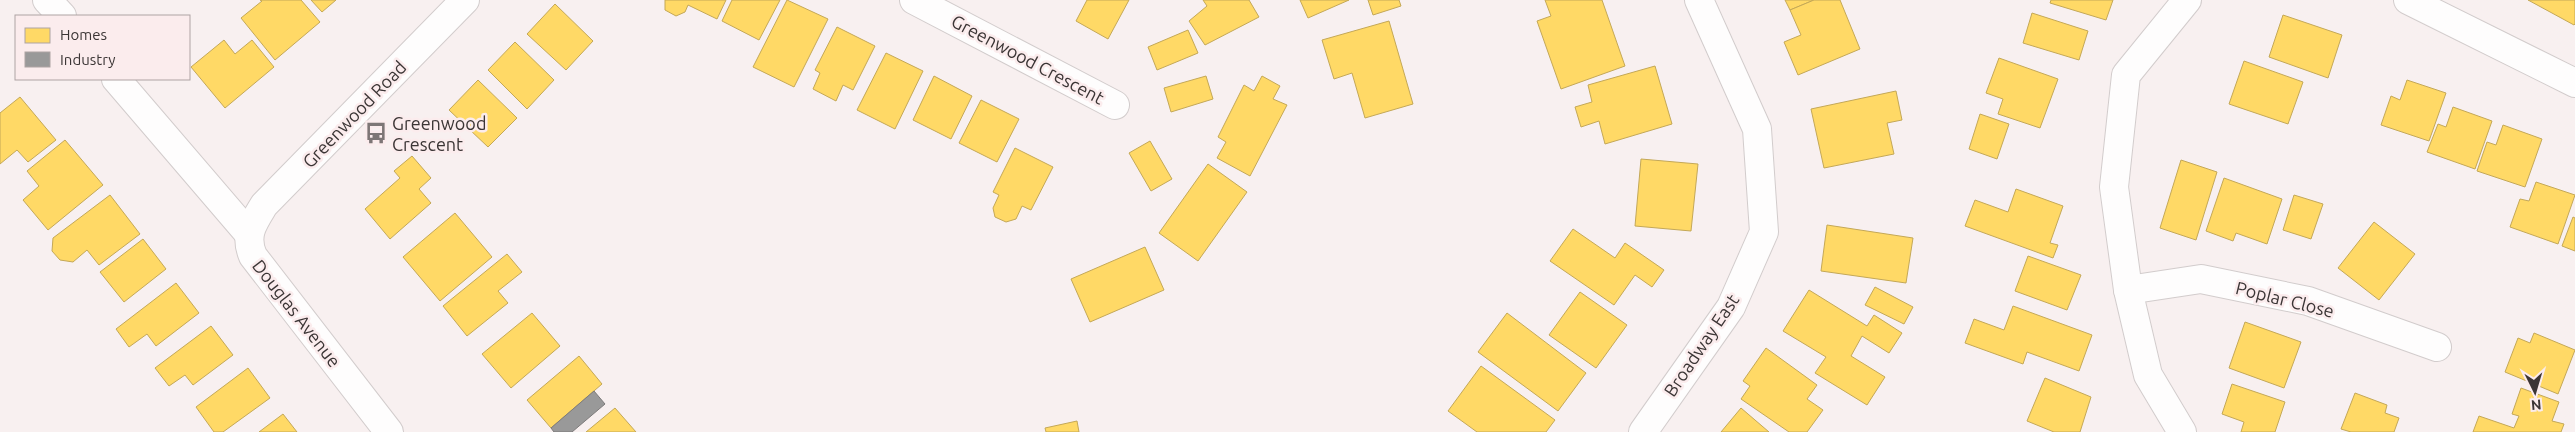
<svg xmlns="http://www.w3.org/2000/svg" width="2575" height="432" viewBox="0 0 2575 432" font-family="Ubuntu,sans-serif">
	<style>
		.homes { fill: #ffd966; stroke: #c4a857 }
		.industry { fill: #999; stroke: #7d7b7b }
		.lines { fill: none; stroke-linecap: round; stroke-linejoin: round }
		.minor-casing { stroke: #d2cccc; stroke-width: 30 }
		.minor { stroke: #fefdfd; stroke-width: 28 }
		.labels { text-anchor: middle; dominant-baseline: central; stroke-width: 5; stroke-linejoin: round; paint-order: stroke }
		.street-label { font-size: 18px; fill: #3b3535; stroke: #fbeced }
		.poi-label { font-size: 18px; fill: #3b3535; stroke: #fbeced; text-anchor: start }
	</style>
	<rect width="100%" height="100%" fill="#f8f0f0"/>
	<!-- homes -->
	<g class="homes">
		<polygon points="260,0 301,0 320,22 275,60 241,18 262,1"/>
		<polygon points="311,0 336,0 322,12"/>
		<polygon points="665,0 726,0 717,19 688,5 685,12 676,16 665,10"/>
		<polygon points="732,0 780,0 759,40 722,21"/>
		<polygon points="787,0 828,19 794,87 753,67"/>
		<polygon points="1087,0 1129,0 1108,39 1076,21"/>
		<polygon points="1203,0 1249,0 1259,17 1205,45 1189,21 1207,6"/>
		<polygon points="1300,0 1349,0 1308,18"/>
		<polygon points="1368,0 1399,0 1401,6 1373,15"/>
		<polygon points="1545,0 1602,0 1625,66 1561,89 1537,21 1551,16"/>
		<polygon points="1785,0 1814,0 1790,10"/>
		<polygon points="1814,0 1840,0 1860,49 1798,75 1784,42 1801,35 1790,10"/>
		<polygon points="2051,0 2113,0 2106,20 2050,3"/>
		<polygon points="2528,0 2575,0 2575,24 2574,25"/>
		<polygon points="555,4 593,41 566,70 527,34"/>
		<polygon points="2032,13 2088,31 2079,60 2023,43"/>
		<polygon points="2283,15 2342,35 2328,78 2269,57"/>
		<polygon points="1389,21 1413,104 1365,118 1352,73 1334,79 1322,40"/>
		<polygon points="837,27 875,46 853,90 843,85 836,101 813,89 820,73 815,70"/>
		<polygon points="1188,30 1198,53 1157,70 1148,47"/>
		<polygon points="224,40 235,54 252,40 274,67 225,108 191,67"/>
		<polygon points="515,42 554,80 527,109 488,70"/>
		<polygon points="886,53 923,71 895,129 857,110"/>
		<polygon points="1999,58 2058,79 2040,128 1998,114 2003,99 1986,93"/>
		<polygon points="2244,61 2303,82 2288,124 2229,104"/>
		<polygon points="1655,66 1672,124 1605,144 1599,121 1581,127 1575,107 1592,102 1588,85"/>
		<polygon points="934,76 972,96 951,139 913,120"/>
		<polygon points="1206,76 1213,99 1171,112 1164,88"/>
		<polygon points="1262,76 1280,86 1273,99 1287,105 1250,176 1217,158 1226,142 1218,137 1244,85 1254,91"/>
		<polygon points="478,80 517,118 488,147 449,110"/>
		<polygon points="2407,80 2446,93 2429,141 2381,125 2391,96 2400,100"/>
		<polygon points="1896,91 1902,120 1887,123 1894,154 1824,168 1811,109"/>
		<polygon points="20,97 56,140 28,162 17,150 0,164 0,113"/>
		<polygon points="981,100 1019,119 997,162 959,143"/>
		<polygon points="2453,107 2492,121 2475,169 2427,152 2438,124 2446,127"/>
		<polygon points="1980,114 2009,124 1997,159 1969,149"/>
		<polygon points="2503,125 2542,139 2525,187 2477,171 2487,142 2496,145"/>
		<polygon points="65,140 103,185 48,230 23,200 39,186 27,171"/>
		<polygon points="1150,141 1172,179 1151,191 1129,153"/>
		<polygon points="1015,148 1053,167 1031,210 1022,206 1016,219 1006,222 995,217 993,208 999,195 993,192"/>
		<polygon points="412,156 431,178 419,189 431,203 390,239 365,209 400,178 394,171"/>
		<polygon points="1641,159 1698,164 1691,231 1635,226"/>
		<polygon points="2181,160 2217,172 2196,240 2160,228"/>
		<polygon points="1208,164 1247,192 1198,261 1159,233"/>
		<polygon points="2224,178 2282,199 2267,244 2236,233 2233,241 2206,231"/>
		<polygon points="2536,182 2575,195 2558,244 2510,227 2520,199 2529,201"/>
		<polygon points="2016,189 2063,206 2050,243 2058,245 2053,258 1965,226 1975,200 2008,212"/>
		<polygon points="110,195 140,234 99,265 87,250 73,262 60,260 52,251 53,238"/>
		<polygon points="2294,195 2323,204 2311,239 2283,230"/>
		<polygon points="455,213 492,257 440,301 403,257"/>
		<polygon points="2573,217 2575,218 2575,251 2562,246"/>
		<polygon points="2374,222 2415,254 2379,300 2338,268"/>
		<polygon points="1827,225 1913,238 1906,283 1821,271"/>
		<polygon points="1573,229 1615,258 1625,243 1664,270 1652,287 1635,275 1614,305 1550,261"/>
		<polygon points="143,239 166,269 124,302 100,272"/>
		<polygon points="1145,247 1164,290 1090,322 1071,279"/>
		<polygon points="507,254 522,272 498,291 508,303 467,336 443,306"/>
		<polygon points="2028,256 2081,275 2067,310 2015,291"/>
		<polygon points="176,283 199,313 156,346 147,334 129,347 116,329"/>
		<polygon points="1875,287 1913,307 1904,324 1865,305"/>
		<polygon points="1809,290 1867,326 1874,315 1902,333 1889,353 1862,336 1851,356 1885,377 1867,405 1815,373 1826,357 1783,331"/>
		<polygon points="1580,292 1627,325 1596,368 1549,335"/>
		<polygon points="2013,306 2092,335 2079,371 2027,352 2023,364 1965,343 1974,319 2004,330"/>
		<polygon points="532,313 560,346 511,388 482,354"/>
		<polygon points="1507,313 1586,373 1558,411 1478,352"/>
		<polygon points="2245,322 2301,342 2284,388 2229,368"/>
		<polygon points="211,326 233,355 193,385 185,375 169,386 155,368"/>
		<polygon points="2534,333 2575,350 2558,394 2505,372 2518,338 2530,343"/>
		<polygon points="1766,348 1817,385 1807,399 1823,410 1807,432 1789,432 1741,399 1750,386 1743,381"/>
		<polygon points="579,356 602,384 551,428 527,400"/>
		<polygon points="1481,366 1555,420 1546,432 1477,432 1448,411"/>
		<polygon points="248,368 270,398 223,432 214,432 196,407"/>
		<polygon points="2045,378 2091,397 2080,432 2054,432 2027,421"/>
		<polygon points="2232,384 2285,402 2275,432 2241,432 2244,422 2222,414"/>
		<polygon points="2521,388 2559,402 2552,421 2564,424 2561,432 2473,432 2479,416 2514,428 2519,416 2512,414"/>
		<polygon points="2355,393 2387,405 2385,413 2399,418 2394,432 2351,432 2341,429"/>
		<polygon points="615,408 636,432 586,432"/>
		<polygon points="1741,408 1769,432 1721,432"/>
		<polygon points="283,414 297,432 259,432"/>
		<polygon points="1077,421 1079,432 1046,432 1045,428"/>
	</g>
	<!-- industry -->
	<polygon class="industry" points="594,391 605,404 572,432 554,432 551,428"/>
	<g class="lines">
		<!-- minor casing -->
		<g class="minor-casing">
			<g id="minor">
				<polyline points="47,0 62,16"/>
				<polyline points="914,0 1115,105"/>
				<polyline points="2408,0 2575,83"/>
				<polyline points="116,79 248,233"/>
				<polyline points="2128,290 2201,279 2308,301 2437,347"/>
				<path d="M389,432L253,256C244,235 253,223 264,205L465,0"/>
				<polyline points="1643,432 1731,307 1764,232 1757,129 1699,0"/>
				<polyline points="2182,432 2148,375 2128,290 2114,187 2126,75 2187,0"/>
			</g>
		</g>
		<!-- minor -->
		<use href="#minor" class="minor"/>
	</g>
	<!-- icons -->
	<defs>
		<g id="bus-bare" transform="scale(1.725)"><path d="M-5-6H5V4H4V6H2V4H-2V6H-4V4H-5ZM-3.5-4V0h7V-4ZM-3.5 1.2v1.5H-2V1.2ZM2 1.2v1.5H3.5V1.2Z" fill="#7d7676" stroke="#fbeced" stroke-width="2.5" paint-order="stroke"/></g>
	</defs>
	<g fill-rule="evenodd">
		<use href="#bus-bare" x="376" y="133"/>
	</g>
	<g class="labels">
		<!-- street labels -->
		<g class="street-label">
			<text transform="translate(1028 59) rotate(28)">Greenwood Crescent</text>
			<text transform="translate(354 114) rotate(-46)">Greenwood Road</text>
			<text transform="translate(2285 299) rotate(14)">Poplar Close</text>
			<text transform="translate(297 313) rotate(52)">Douglas Avenue</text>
			<text transform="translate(1701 345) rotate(-56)">Broadway East</text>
		</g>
		<!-- poi labels -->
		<g class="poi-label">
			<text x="392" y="123">Greenwood<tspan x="392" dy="21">Crescent</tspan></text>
		</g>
	</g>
	<!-- legend -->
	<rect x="15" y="15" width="175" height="65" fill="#fbeced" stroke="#aea3a3"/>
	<rect x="25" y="28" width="25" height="15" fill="#ffd966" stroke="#aea3a3"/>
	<text x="60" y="40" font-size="15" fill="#3b3535">Homes</text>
	<rect x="25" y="52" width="25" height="15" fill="#999999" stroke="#aea3a3"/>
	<text x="60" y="65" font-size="15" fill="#3b3535">Industry</text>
	<!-- north arrow -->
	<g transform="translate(2535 392) rotate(175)" stroke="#fbeced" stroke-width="4" paint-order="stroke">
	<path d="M0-4L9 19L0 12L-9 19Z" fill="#3b3535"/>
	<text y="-8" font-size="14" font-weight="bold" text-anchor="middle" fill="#3b3535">N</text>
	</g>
</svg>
